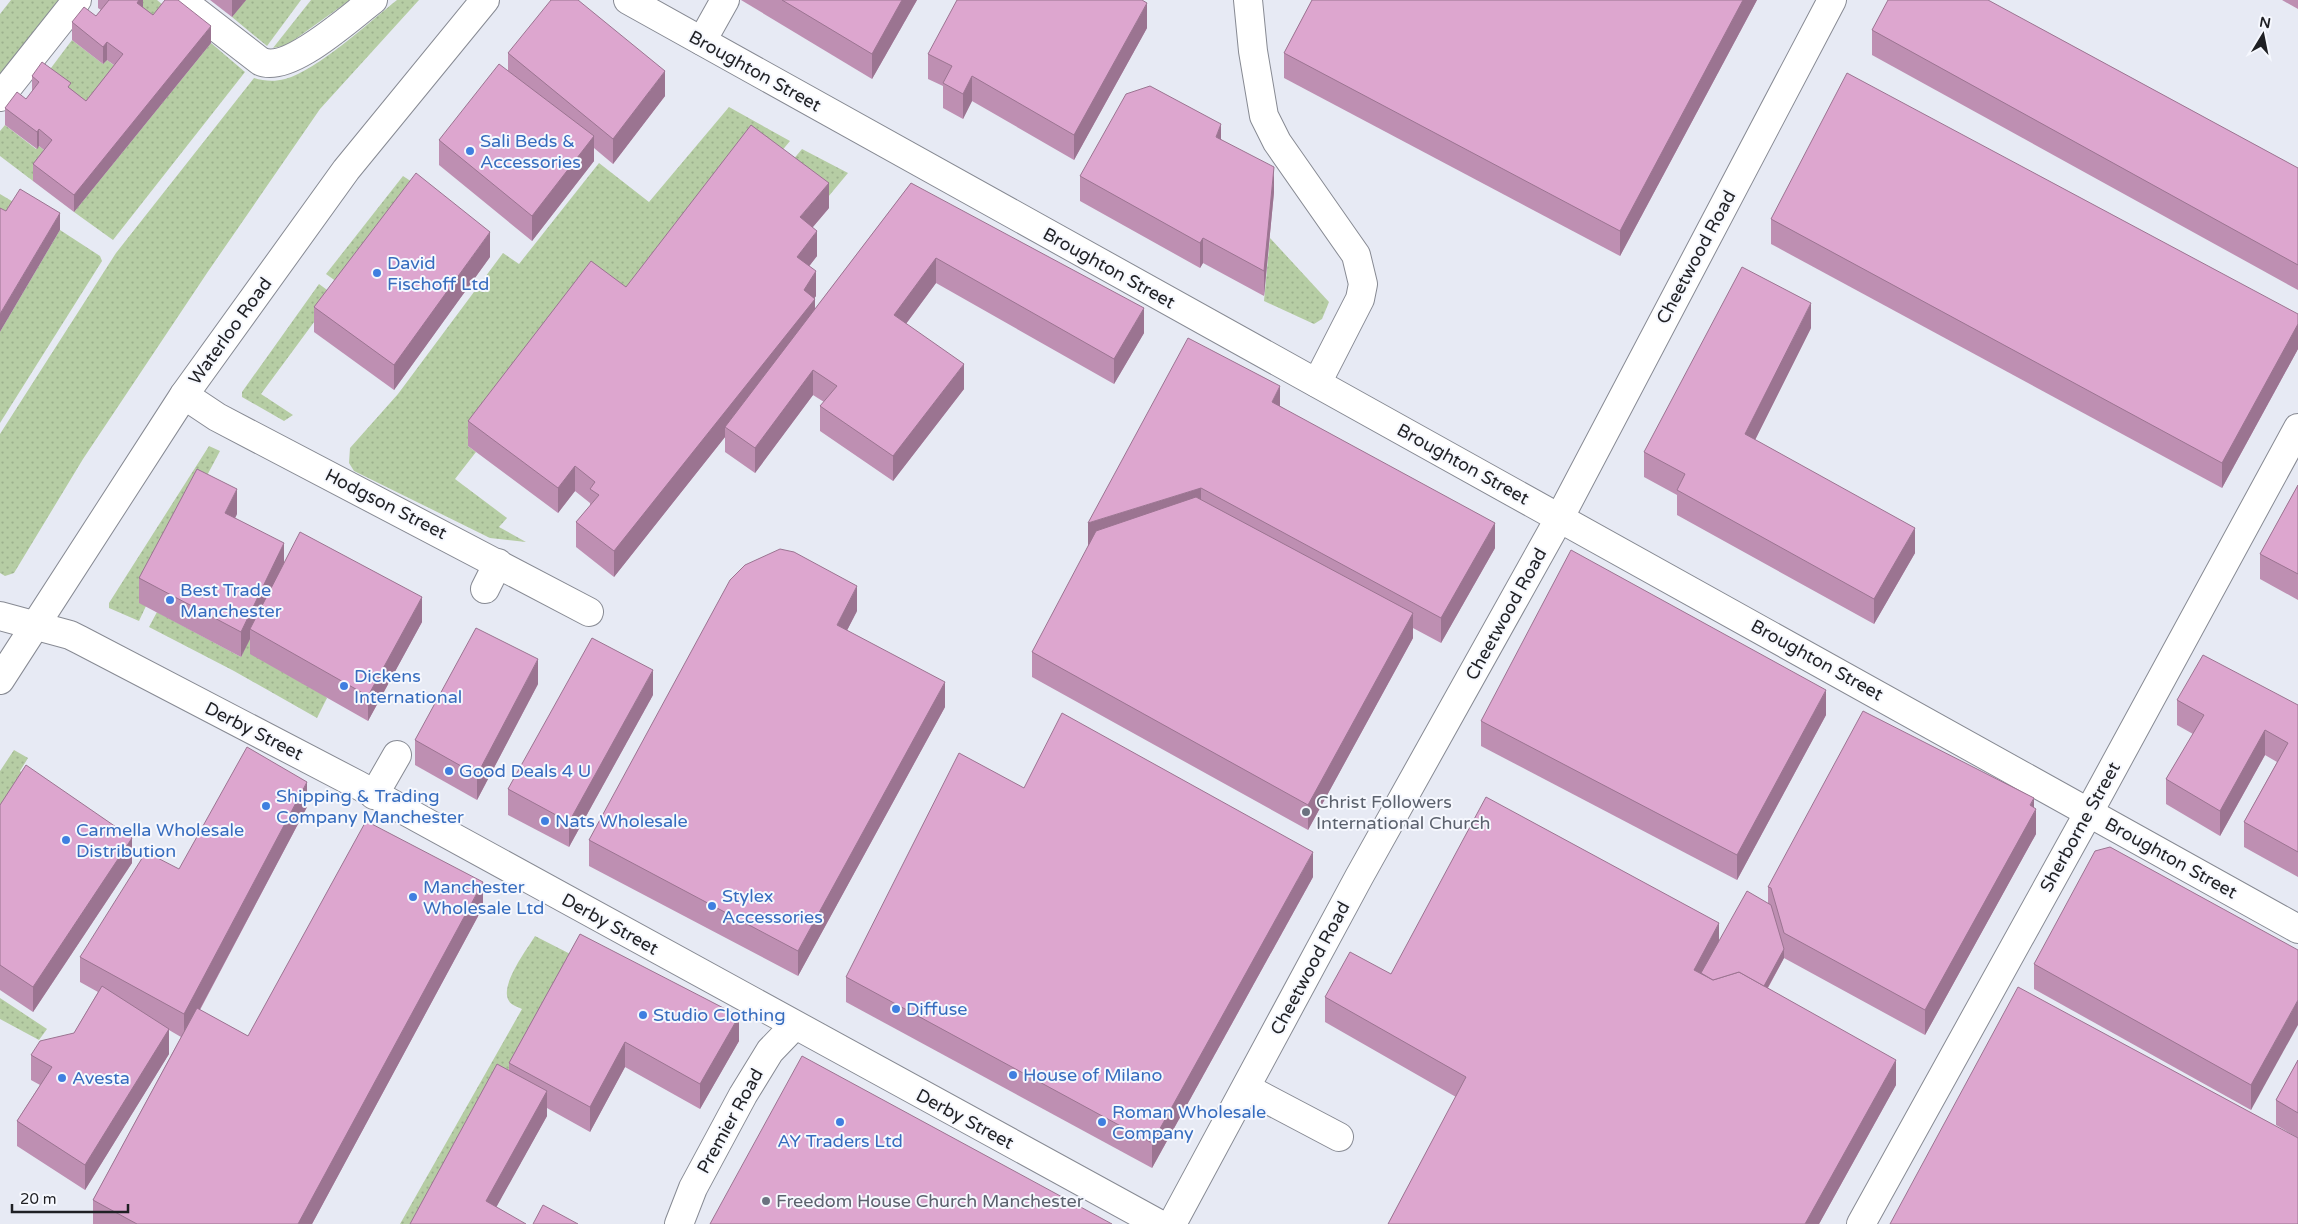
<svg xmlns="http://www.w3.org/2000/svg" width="2298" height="1224" viewBox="0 0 2298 1224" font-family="'Varela Round',sans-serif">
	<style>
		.grass { fill: url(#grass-dots) }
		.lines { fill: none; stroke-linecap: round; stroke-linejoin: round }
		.minor-casing { stroke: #878a93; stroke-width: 30 }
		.major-casing { stroke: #878a93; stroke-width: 30 }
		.minor { stroke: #fff; stroke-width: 28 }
		.major { stroke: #fff; stroke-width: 28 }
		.wall { fill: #be8fb2 }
		.shaded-wall { fill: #9b7491 }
		.building { fill: #dda6cf; stroke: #9b7491 }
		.shop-dot { fill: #3f7fe0; stroke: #f6f8fe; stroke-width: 2 }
		.worship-dot { fill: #6b7280; stroke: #f6f8fe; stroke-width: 2 }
		.labels { text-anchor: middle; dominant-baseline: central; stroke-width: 4; stroke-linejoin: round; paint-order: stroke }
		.street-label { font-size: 18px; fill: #1f2024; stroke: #f6f8fe }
		.shop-label { font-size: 18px; fill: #366cbe; stroke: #f6f8fe; text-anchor: start }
		.worship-label { font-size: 18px; fill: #5b616d; stroke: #f6f8fe; text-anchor: start }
	</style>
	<defs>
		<pattern id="grass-dots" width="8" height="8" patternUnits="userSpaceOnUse" patternTransform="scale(1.25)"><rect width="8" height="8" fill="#b6cda4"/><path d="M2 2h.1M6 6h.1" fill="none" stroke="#9cb08d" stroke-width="1.8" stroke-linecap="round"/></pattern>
	</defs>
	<rect width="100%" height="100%" fill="#e7eaf4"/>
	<!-- grass -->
	<g class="grass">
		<polygon points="11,0 59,0 0,75 0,14"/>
		<polygon points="126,0 157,0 170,11 153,32"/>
		<polygon points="245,0 301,0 267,46 232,17"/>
		<polygon points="311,0 350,0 287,45 273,48"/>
		<path d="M397,0H419L320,109L207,273L83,459L14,573L5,576L0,573V434L116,253L254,78C264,81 274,82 285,79C318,70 368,23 397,0Z"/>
		<polygon points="72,40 103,64 107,60 123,72 86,118 42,80"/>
		<polygon points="211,43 245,72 113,240 74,212"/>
		<polygon points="729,107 790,141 770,165 626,312 468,446 476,452 455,479 507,518 499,527 526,542 490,538 354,471 349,463 350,448 398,394 503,253 519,264 599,163 649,202"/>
		<polygon points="5,125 36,149 39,146 52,157 33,181 0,156 0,131"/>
		<polygon points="802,149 848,173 823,203 782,173"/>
		<polygon points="403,176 421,188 344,287 326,274"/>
		<polygon points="0,194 20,206 0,225"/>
		<polygon points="60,230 100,256 102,261 0,423 0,332"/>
		<polygon points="1270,238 1329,302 1322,319 1314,324 1264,301"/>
		<polygon points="319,284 334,295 261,394 293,415 284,421 242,397 242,392"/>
		<polygon points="209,446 220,451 140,602 146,606 139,621 109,608 109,603"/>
		<polygon points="157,612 241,657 253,631 327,698 317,718 234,671 149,627"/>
		<polygon points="14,750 28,758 20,771 23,774 0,809 0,771"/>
		<path d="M535,936L580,959L422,1224H400L522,1009C518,1007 511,1005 509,1001C499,986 526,951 535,936Z"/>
		<polygon points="0,998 47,1029 39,1040 0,1019"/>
	</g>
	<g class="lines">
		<!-- minor casing -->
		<g class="minor-casing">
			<g id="minor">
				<path d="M181,0L260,61C288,75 350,17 373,0"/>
				<polyline points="628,0 2298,929"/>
				<polyline points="1248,0 1253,51 1264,116 1277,142 1356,255 1363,284 1360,299 1317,383"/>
				<polyline points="702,41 725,0"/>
				<polyline points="0,97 77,0"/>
				<polyline points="184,395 217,417 589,612"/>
				<polyline points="485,589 498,563"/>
				<polyline points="0,616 70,635 80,640 358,785 1159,1224"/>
				<polyline points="374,795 397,755"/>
				<polyline points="1246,1088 1339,1137"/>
				<polyline points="679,1224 693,1188 743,1095 770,1051 794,1026"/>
				<polyline points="1172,1224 1359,877 1560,517 1832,0"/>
				<polyline points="1861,1224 2089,812 2298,428"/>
			</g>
		</g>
		<!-- major casing -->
		<g class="major-casing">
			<polyline id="major" points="0,680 184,395 346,170 485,0"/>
		</g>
		<!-- minor -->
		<use href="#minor" class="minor"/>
		<!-- major -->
		<use href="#major" class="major"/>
	</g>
	<!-- wall -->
	<g class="wall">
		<polygon points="98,0 143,0 143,7 153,15 211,43 74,212 33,181 33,164 44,150 39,146 37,149 5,125 5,108 26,99 32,92 32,76 71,89 86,101 114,65 107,60 103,64 72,40 72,22 96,16 101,10 98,8"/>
		<polygon points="210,0 246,0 232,17"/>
		<polygon points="741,0 917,0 872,79"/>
		<polygon points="1312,0 1757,0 1620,256 1284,78 1284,53"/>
		<polygon points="2282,0 2298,0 2298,9"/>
		<polygon points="1147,28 1074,160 972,101 963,119 943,108 943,86 928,79 928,54"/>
		<polygon points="1872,30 2298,168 2298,290 1872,55"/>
		<polygon points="508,53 665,96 613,164 594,148 594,161 532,241 439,165 439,140 508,71"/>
		<polygon points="1221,139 1274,192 1264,296 1203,263 1200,268 1080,201 1080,176"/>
		<polygon points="911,183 1144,333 1114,384 936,283 906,324 964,389 893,481 820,431 820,406 824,402 813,395 755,473 725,452 725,437 614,577 576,547 576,522 590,506 590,503 575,491 558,513 468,446 468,421 626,287 829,208 813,227 817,256 809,266 816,296 814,298 815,309"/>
		<polygon points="1771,219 2298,314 2298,349 2222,488 1771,244"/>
		<polygon points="490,257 394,390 314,332 314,307"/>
		<polygon points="1811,328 1755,440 1915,553 1874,624 1677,515 1677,495 1644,477 1644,452"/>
		<polygon points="1280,406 1495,548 1441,643 1413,628 1413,638 1308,830 1032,677 1032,652"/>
		<polygon points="2298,485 2298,600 2260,579 2260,554"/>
		<polygon points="237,514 235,518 284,562 422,622 368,721 250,654 250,639 241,657 139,603 139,578"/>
		<polygon points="857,611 847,630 945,707 798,976 589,866 589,840"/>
		<polygon points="538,684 477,800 415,765 415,740"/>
		<polygon points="653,695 569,847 508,815 508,789"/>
		<polygon points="2177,700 2298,705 2298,877 2244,847 2244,822 2277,762 2265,755 2220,836 2166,804 2166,779 2193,734 2177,725"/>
		<polygon points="1826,715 1737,880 1481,746 1481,721"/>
		<polygon points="0,805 132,863 33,1012 0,990"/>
		<polygon points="307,807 200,1010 248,1036 483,907 312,1224 93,1224 93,1200 181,1037 169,1030 169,1054 85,1190 17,1146 17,1121 40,1085 31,1080 31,1055 74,1033 98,992 80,982 80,957"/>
		<polygon points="2034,807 2036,834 1925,1035 1784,958 1768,988 1896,1085 1819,1224 1388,1224 1456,1097 1325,1022 1325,997 1391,974 1719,942 1768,903 1768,887"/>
		<polygon points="1313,877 1152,1168 846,1002 846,977"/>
		<polygon points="580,934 739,1041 700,1109 625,1067 590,1132 547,1108 547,1116 496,1207 410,1224 509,1071 509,1063"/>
		<polygon points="2298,950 2251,1110 2034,989 2034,964"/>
		<polygon points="2298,1060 2298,1138 2276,1125 2276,1100"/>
	</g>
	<!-- shaded-wall -->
	<g class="shaded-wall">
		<polygon points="139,0 143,0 143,13 137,3"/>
		<polygon points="232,0 246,0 232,17"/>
		<polygon points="902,0 917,0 872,79 872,54"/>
		<polygon points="1743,0 1757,0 1620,256 1620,231"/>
		<polygon points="1147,3 1147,28 1074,160 1074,135"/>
		<polygon points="211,26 211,43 74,212 74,195"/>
		<polygon points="107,42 107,60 103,64 103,47"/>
		<polygon points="665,71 665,96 613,164 613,139"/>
		<polygon points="972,76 972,101 963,119 963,94"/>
		<polygon points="1221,124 1221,149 1216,137"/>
		<polygon points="39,129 39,146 37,149 37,132"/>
		<polygon points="594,136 594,161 532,241 532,216"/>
		<polygon points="1274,167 1274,192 1264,296 1264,271"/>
		<polygon points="829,183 829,208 800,242 800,217"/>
		<polygon points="60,213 60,230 0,332 0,314"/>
		<polygon points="817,231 817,256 797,282 797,257"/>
		<polygon points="490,232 490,257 394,390 394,365"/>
		<polygon points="1203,238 1203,263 1200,268 1200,243"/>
		<polygon points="936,258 936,283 894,340 894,315"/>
		<polygon points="816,271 816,296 807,309 815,299 815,324 725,427 725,437 614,577 614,551 804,290"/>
		<polygon points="1811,303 1811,328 1745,460 1745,434"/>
		<polygon points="1144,308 1144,333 1114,384 1114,359"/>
		<polygon points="2298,324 2298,349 2222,488 2222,463"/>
		<polygon points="964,364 964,389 893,481 893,456"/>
		<polygon points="813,370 813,395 755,473 755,448"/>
		<polygon points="1280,386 1280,411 1272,402"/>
		<polygon points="575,466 575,491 558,513 558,488"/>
		<polygon points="1201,488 1201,513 1088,548 1088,523"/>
		<polygon points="237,489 237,514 225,538 225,513"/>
		<polygon points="1495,523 1495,548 1441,643 1441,618"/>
		<polygon points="1915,528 1915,553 1874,624 1874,599"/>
		<polygon points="284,543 284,568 250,629 250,639 241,657 241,632"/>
		<polygon points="857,586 857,611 837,650 837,625"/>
		<polygon points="422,597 422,622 368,721 368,696"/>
		<polygon points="1413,613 1413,638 1308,830 1308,805"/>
		<polygon points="538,659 538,684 477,800 477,775"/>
		<polygon points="653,670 653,695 569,847 569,822"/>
		<polygon points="945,682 945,707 798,976 798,951"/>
		<polygon points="1826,690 1826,715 1737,880 1737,855"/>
		<polygon points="2265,730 2265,755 2220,836 2220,811"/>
		<polygon points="307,782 307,807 184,1039 184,1014"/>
		<polygon points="2034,798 2034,813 2036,809 2036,834 1925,1035 1925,1010"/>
		<polygon points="132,838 132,863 33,1012 33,987"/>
		<polygon points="1313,852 1313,877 1152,1168 1152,1143"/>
		<polygon points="483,882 483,907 312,1224 298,1224"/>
		<polygon points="1719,923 1719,948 1698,988 1694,970"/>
		<polygon points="1784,949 1784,958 1757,1007 1757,998"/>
		<polygon points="2298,1000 2298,1025 2251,1110 2251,1085"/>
		<polygon points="739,1016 739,1041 700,1109 700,1084"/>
		<polygon points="169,1029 169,1054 85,1190 85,1165"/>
		<polygon points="625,1042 625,1067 590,1132 590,1107"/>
		<polygon points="1896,1060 1896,1085 1819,1224 1805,1224"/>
		<polygon points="547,1091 547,1116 487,1224 486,1201"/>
	</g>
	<!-- building -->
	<g class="building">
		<polygon points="109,0 139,0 137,3 153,15 165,0 178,0 211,26 74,195 33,164 52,140 39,129 37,132 5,108 17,92 26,99 39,82 32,76 42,62 71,83 68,87 86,101 123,54 107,42 103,47 72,22 84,7 96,16"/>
		<polygon points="551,0 578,0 665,71 613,139 508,53"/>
		<polygon points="782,0 902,0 872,54"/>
		<polygon points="957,0 1142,0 1147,3 1074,135 972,76 963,94 943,83 952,66 928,54"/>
		<polygon points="1312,0 1743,0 1620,231 1284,53"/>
		<polygon points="1888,0 1988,0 2298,168 2298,265 1872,30"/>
		<polygon points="499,64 594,136 532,216 439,140"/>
		<polygon points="1847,73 2298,314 2298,324 2222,463 1771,219"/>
		<polygon points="1150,86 1221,124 1216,137 1274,167 1264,271 1203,238 1200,243 1080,176 1126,94"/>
		<polygon points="751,125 829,183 800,217 817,231 797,257 816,271 804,290 815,299 614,551 576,522 599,495 590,489 595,482 575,466 558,488 468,421 591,261 626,287"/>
		<polygon points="416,173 490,232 394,365 314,307"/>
		<polygon points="911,183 1144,308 1114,359 936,258 894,315 964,364 893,456 820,406 837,386 813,370 755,448 725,427"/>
		<polygon points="20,189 60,213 0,314 0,208 6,211"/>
		<polygon points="1742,267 1811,303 1745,434 1915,528 1874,599 1677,490 1685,474 1644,452"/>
		<polygon points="1188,338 1280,386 1272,402 1495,523 1441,618 1201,488 1088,523"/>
		<polygon points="197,469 237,489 225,513 284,543 241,632 139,578"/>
		<polygon points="2298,485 2298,574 2260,554"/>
		<polygon points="1196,497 1413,613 1308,805 1032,652 1096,531"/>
		<polygon points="300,532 422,597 368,696 250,629"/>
		<polygon points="780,549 794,552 857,586 837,625 945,682 798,951 589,840 730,580 745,565"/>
		<polygon points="1571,550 1826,690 1737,855 1481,721"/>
		<polygon points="476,628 538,659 477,775 415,740"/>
		<polygon points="592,638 653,670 569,822 508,789"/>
		<polygon points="2203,655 2298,705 2298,852 2244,822 2288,743 2265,730 2220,811 2166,779 2204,715 2177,700"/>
		<polygon points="1863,711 2034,798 2030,805 2036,809 1925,1010 1784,933 1771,888 1768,887"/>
		<polygon points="1062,713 1313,852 1152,1143 846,977 959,753 1024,788"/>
		<polygon points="247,747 307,782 184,1014 80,957 146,852 179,869"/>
		<polygon points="26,765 132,838 33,987 0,965 0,805"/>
		<polygon points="1486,797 1719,923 1694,970 1713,980 1739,972 1896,1060 1805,1224 1388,1224 1466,1077 1325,997 1350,952 1391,974"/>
		<polygon points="366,821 483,882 298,1224 137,1224 93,1200 197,1008 248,1036"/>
		<polygon points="2110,847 2298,950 2298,1000 2251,1085 2034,964 2095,851"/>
		<polygon points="1747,891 1771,905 1784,949 1764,986 1739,972 1713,980 1701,973"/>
		<polygon points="580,934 739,1016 700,1084 625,1042 590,1107 509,1063"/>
		<polygon points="102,986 169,1029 85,1165 17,1121 52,1067 31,1055 40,1041 74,1033"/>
		<polygon points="2018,987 2298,1138 2298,1224 1890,1224"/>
		<polygon points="802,1056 1112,1224 710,1224"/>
		<polygon points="2298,1060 2298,1113 2276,1100"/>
		<polygon points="497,1064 547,1091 486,1201 526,1224 410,1224"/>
		<polygon points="543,1205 578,1224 533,1224"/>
	</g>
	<!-- markers -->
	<g class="shop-dot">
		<circle cx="470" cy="151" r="5"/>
		<circle cx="377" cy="273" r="5"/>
		<circle cx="170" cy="600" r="5"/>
		<circle cx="344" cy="686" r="5"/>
		<circle cx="449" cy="771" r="5"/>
		<circle cx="266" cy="806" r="5"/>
		<circle cx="545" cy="821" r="5"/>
		<circle cx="66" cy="840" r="5"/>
		<circle cx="413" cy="897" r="5"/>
		<circle cx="712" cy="906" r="5"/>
		<circle cx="896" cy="1009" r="5"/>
		<circle cx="643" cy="1015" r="5"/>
		<circle cx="1013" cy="1075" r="5"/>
		<circle cx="62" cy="1078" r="5"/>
		<circle cx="840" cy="1122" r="5"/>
		<circle cx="1102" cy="1122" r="5"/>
	</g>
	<g class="worship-dot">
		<circle cx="1306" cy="812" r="5"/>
		<circle cx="766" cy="1201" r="5"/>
	</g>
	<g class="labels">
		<!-- street labels -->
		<g class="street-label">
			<text transform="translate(755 71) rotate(29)">Broughton Street</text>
			<text transform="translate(1696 257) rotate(-62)">Cheetwood Road</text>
			<text transform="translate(1109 268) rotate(29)">Broughton Street</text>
			<text transform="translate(230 331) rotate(-54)">Waterloo Road</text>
			<text transform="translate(1463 464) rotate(29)">Broughton Street</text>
			<text transform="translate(386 504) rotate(27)">Hodgson Street</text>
			<text transform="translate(1506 614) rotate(-61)">Cheetwood Road</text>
			<text transform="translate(1817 660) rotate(29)">Broughton Street</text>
			<text transform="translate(254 731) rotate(27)">Derby Street</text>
			<text transform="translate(2080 827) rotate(-61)">Sherborne Street</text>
			<text transform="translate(2171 858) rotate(29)">Broughton Street</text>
			<text transform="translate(610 924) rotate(29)">Derby Street</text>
			<text transform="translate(1310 968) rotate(-62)">Cheetwood Road</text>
			<text transform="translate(965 1119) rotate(28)">Derby Street</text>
			<text transform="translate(730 1121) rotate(-61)">Premier Road</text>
		</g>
		<!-- shop labels -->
		<g class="shop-label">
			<text x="480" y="141">Sali Beds &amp;<tspan x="480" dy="21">Accessories</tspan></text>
			<text x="387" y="263">David<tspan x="387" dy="21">Fischoff Ltd</tspan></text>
			<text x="180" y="590">Best Trade<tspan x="180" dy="21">Manchester</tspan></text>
			<text x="354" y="676">Dickens<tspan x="354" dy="21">International</tspan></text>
			<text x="459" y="771">Good Deals 4 U</text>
			<text x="276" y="796">Shipping &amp; Trading<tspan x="276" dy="21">Company Manchester</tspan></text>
			<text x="555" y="821">Nats Wholesale</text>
			<text x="76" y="830">Carmella Wholesale<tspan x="76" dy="21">Distribution</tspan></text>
			<text x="423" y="887">Manchester<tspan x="423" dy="21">Wholesale Ltd</tspan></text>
			<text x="722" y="896">Stylex<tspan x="722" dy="21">Accessories</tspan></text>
			<text x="906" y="1009">Diffuse</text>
			<text x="653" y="1015">Studio Clothing</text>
			<text x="1023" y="1075">House of Milano</text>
			<text x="72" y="1078">Avesta</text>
			<text x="1112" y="1112">Roman Wholesale<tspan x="1112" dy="21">Company</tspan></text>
			<text x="840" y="1141" text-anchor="middle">AY Traders Ltd</text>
		</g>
		<!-- worship labels -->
		<g class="worship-label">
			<text x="1316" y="802">Christ Followers<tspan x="1316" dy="21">International Church</tspan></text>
			<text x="776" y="1201">Freedom House Church Manchester</text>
		</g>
	</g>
	<!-- north arrow -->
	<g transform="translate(2263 35) rotate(10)" stroke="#f6f8fe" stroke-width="4" paint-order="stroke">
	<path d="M0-4L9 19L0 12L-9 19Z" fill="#1f2024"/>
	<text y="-8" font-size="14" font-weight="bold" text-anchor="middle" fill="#1f2024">N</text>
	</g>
	<!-- scale -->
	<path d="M12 1204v8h116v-8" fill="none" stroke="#1f2024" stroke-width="2.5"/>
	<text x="20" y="1204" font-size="15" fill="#1f2024" stroke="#f6f8fe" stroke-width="4" paint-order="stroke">20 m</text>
</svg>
